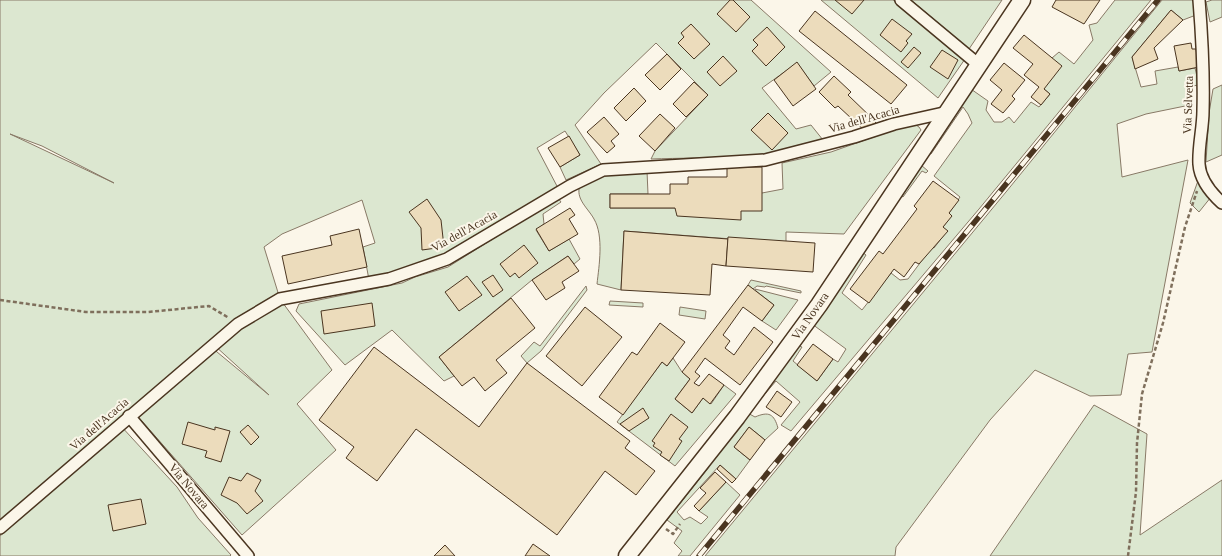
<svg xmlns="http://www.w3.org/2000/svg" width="1222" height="556" viewBox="0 0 1222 556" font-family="Georgia,serif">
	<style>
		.green { fill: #dce7d0; stroke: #887966; fill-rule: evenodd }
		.building { fill: #ecdcbc; stroke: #4a3520 }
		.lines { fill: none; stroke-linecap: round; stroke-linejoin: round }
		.street-casing { stroke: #4a3520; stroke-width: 14 }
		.secondary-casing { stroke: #4a3520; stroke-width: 19 }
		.path { stroke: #7f6f5c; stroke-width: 2.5; stroke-dasharray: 4 2.5; stroke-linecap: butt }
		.street { stroke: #fbf6e9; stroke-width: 11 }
		.secondary { stroke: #fbf6e9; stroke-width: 16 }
		.rail-casing { stroke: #4a3520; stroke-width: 5.5 }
		.rail { stroke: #fbf6e9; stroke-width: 4; stroke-dasharray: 11; stroke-linecap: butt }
		.labels { text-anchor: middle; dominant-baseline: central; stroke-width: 4; stroke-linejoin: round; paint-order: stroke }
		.street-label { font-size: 12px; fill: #4a3520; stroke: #fbf6e9 }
	</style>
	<rect width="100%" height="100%" fill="#fbf6e9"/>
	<!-- green -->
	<g class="green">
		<path d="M0,0H751L831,72L814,86L797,63L762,88L796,129L811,125L823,140C769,160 708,157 651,159L655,151L708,95L656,43L604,93L575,125L601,164L566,180L560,167L580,155L565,131L537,148L558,188L446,254L369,280L363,247L375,243L362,200L282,234L264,247L280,299L332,370L297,404L336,450L242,535L134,412L211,347L269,395L214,345L0,521ZM10,134L42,146L114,183Z"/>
		<polygon points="821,0 893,0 965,59 938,98"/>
		<polygon points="911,0 1002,0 969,49"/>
		<polygon points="1115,0 1151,0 979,209 791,431 781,425 800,402 776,381 753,408 795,345 802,347 793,361 817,381 833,359 838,362 846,349 812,324 862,252 866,255 842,293 862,310 891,273 900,280 908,279 932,247 934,248 947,231 943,227 951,216 949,213 960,197 934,176 972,123 968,114 963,107 931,154 925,152 968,87 988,101 986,110 994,122 1002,122 1009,117 1014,123 1031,102 1039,107 1050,94 1044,89 1052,58 1059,52 1074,64 1093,40 1089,25 1097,23"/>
		<polygon points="1162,0 1194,0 1196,15 1183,20 1171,10 1132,57 1141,87 1157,84 1155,71 1178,67 1179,71 1195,68 1199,85 1186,87 1190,105 1146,114 1117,124 1122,177 1188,160 1152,352 1128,354 1121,395 1090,396 1035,370 990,420 896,547 895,556 705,556 1006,192"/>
		<polygon points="1212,0 1222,0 1222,17 1210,22 1206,2"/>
		<polygon points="1222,85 1222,155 1206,162 1209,113 1213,89"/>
		<path d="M913,123L919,127L921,130L844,234L786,232V243L624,231L621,290L597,284C599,266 604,236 594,219C588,208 575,199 580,185L604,173L647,171L648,194H610V208H675L741,211L762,193L783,189L782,163L831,152Z"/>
		<polygon points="921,165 928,171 926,173 922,171 903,197 900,195"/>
		<polygon points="1199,178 1211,197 1199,212 1190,203"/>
		<polygon points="558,198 561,202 543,214 544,224 536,230 549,251 569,239 580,259 574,264 568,256 532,280 439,357 454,376 444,381 392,330 345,365 296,311 299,304 402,283 415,277 448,267"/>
		<polygon points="751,280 801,291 801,293 766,286 765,287 757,286 753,289 748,285"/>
		<polygon points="586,286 587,290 541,351 527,363 521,356 534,342 540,346"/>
		<polygon points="755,289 798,300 776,330 762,321 774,305 756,291"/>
		<polygon points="610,301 643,303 643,307 609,305"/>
		<polygon points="680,307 706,311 705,319 679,315"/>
		<polygon points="673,358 682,372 690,379 675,399 692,413 703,398 711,404 724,385 736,394 675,466 617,422 662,362 667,366"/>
		<polygon points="1094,405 1147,434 1140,535 1222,480 1222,556 990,556"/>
		<path d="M744,411L755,417C769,411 774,414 778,428L765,440L749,427L734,447L750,460L736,479L720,465L677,512L684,520L690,517L701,524L708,517L699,511L726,482L740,495L690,556H678L682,551L674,543L682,531L667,520L709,467L704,463Z"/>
		<polygon points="120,425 177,487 198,518 231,555 230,556 0,556 0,536 110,441 106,436"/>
	</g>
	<!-- building -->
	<g class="building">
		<polygon points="730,0 733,0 750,17 736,32 717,14"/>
		<polygon points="835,0 864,0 852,14"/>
		<polygon points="1056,0 1100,0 1084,24 1052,7"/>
		<polygon points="1171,10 1183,20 1154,48 1158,59 1135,69 1132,57"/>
		<polygon points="815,11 907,85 891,104 799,31"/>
		<polygon points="892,19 912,34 906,41 908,43 901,52 880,35"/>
		<polygon points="691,24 710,44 694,59 678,43 684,37 681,33"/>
		<polygon points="767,27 785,47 766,66 752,51 758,45 753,40"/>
		<polygon points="1024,35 1062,66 1044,89 1050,94 1041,105 1031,97 1039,87 1024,75 1033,64 1013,48"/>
		<polygon points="1191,43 1192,49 1196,49 1199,67 1179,71 1174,46"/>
		<polygon points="914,47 921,53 908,68 901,62"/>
		<polygon points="942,50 958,60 948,79 930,67"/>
		<polygon points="667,54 681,69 660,90 645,75"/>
		<polygon points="723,56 737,71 720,86 707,72"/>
		<polygon points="797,62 816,89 793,106 774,80"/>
		<polygon points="1004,63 1025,80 1012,96 1015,99 1003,113 991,104 1002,90 990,80"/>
		<polygon points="834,76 851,92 848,95 876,122 866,132 838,106 835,108 819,92"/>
		<polygon points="694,82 708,95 686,117 673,104"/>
		<polygon points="634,88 646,101 626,121 614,108"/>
		<polygon points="768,113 788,133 772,150 751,130"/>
		<polygon points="660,114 675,128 655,151 639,136"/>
		<polygon points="604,117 619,134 611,141 615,146 607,153 587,132"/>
		<polygon points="569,136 580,155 560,167 548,148"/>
		<polygon points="727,167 762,167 762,211 741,211 741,220 677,216 675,208 610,208 610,194 670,194 670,184 688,184 688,177 727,177"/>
		<polygon points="933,181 959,200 949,213 952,216 943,227 948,231 919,264 915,262 904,277 894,269 869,303 850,289 879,251 883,254 917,209 914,206"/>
		<polygon points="427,199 441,220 444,247 422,250 421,228 409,212"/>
		<polygon points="570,208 575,215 569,219 578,234 549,251 536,229"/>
		<polygon points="359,229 367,267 288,284 282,256 332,245 330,236"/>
		<polygon points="624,231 728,239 726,266 712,264 710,295 621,290"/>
		<polygon points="728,237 815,243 813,272 726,266"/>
		<polygon points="524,245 538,263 519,278 515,273 510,277 500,264"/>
		<polygon points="568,256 579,271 562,282 565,288 546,300 532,280"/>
		<polygon points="493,275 503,290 493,297 482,282"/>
		<polygon points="467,276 482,295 459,311 445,292"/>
		<polygon points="748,285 774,305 762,321 743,307 723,335 730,341 725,348 734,355 754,327 773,342 740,385 705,358 695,372 700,376 694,383 699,386 709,374 724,385 710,404 703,398 692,413 675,399 690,379 682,372"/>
		<polygon points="511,298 535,328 496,360 507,373 485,391 474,377 462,386 439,357"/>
		<polygon points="372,303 375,326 324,334 321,311"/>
		<polygon points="585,307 622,337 582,386 546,356"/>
		<polygon points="660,323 685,342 667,366 662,362 623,415 599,397 632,352 637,355"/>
		<polygon points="813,344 833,359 817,381 797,365"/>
		<polygon points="374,347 479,427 527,363 630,441 625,448 655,471 636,495 605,471 557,535 416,429 377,481 346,458 354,447 319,420"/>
		<polygon points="777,391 792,402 781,417 766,407"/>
		<polygon points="643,408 649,418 629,431 620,424"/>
		<polygon points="671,414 688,427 679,439 682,441 669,461 660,455 662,452 653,446 655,443 652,441"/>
		<polygon points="188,422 215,430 215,427 230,431 221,462 205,457 207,451 182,444"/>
		<polygon points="248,425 259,437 251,445 240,432"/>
		<polygon points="749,427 765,440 750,460 734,447"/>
		<polygon points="720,465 736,479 732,483 717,469"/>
		<polygon points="715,472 726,482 699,511 694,506 706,493 700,488"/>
		<polygon points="247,473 261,480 255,491 263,501 247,514 237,503 221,495 229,477 241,481"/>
		<polygon points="141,499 146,524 113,531 108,505"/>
		<polygon points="533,544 550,556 525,556"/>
		<polygon points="445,545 455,556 434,556"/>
	</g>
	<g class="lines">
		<!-- street casing -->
		<g class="street-casing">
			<g id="street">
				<polyline points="901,0 979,65"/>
				<path d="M1199,0C1202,37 1204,74 1203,111C1203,128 1198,147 1199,164C1200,179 1211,193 1222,203"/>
				<polyline points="129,416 248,556"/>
				<polyline points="0,528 238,324 280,299 389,279 447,259 570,186 603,170 765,160 854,137 894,124 948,112"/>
			</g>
		</g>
		<!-- secondary casing -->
		<g class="secondary-casing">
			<polyline id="secondary" points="627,556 737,417 819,305 1022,0"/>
		</g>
		<!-- path -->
		<g class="path">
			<polyline points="0,300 86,312 148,312 209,306 229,318"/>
			<polyline points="666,529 673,534 680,524"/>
			<polyline points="1128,556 1136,492 1137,443 1142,394 1163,323 1185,227 1197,191"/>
		</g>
		<!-- street -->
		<use href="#street" class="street"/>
		<!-- secondary -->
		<use href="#secondary" class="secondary"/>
		<!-- rail casing -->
		<g class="rail-casing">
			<polyline id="rail" points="699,556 1158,0"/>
		</g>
		<!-- rail -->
		<use href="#rail" class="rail"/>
	</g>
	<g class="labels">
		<!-- street labels -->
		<g class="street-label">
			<text transform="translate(1188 105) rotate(-88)">Via Selvetta</text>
			<text transform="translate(864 119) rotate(-16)">Via dell'Acacia</text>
			<text transform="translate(464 231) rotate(-29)">Via dell'Acacia</text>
			<text transform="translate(810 316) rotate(-55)">Via Novara</text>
			<text transform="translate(99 424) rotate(-41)">Via dell'Acacia</text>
			<text transform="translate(189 486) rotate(50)">Via Novara</text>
		</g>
	</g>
</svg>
